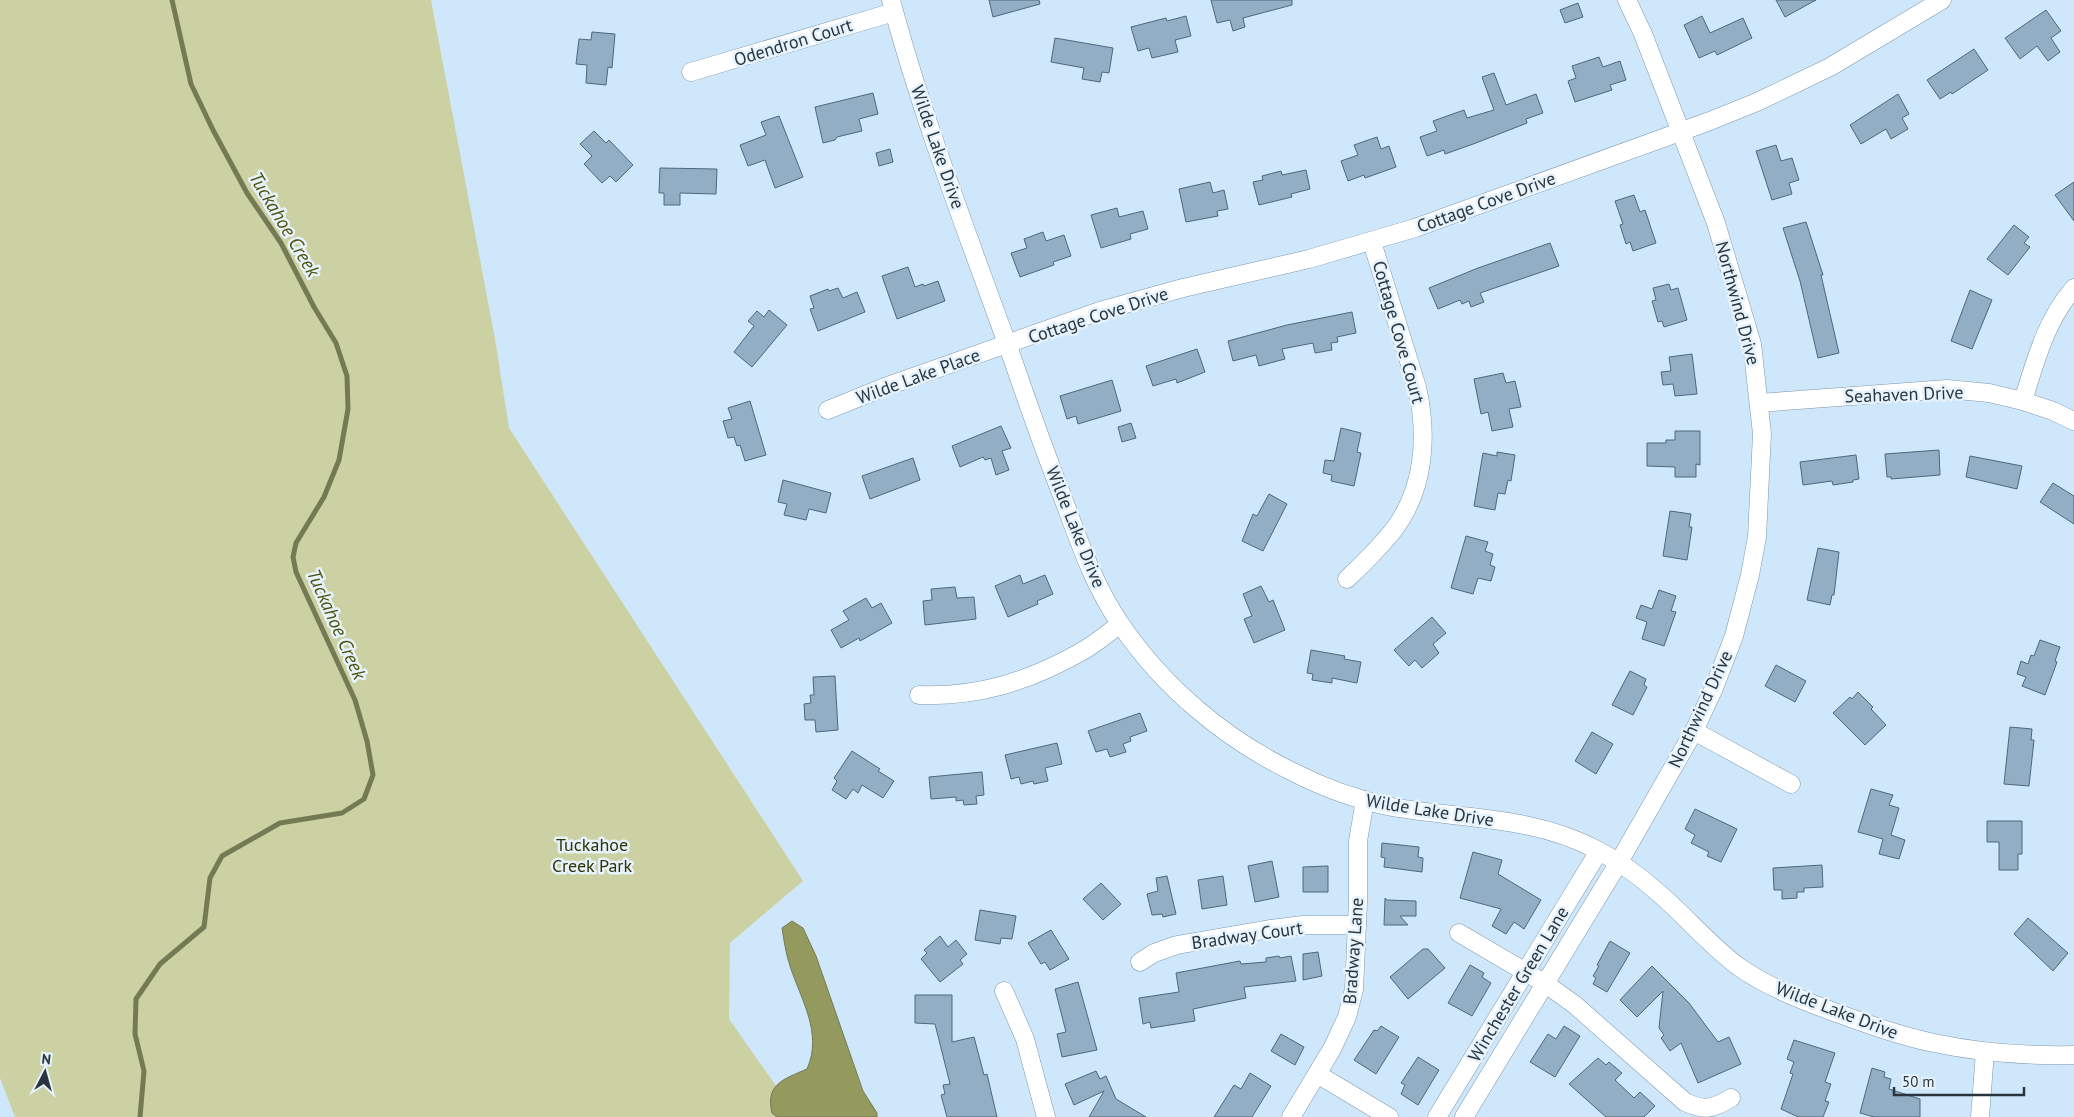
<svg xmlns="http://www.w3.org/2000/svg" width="2074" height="1117" viewBox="0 0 2074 1117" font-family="'PT Sans',sans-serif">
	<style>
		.green { fill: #ccd1a4 }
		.water { fill: #94995e; stroke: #747b54 }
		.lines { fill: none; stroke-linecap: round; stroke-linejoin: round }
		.stream { stroke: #747b54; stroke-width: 5 }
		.building { fill: #91aec5; stroke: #4d687d }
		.minor-casing { stroke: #7c98af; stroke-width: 19 }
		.minor { stroke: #fff; stroke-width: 18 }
		.labels { text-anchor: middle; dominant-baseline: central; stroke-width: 5; stroke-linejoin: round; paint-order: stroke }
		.street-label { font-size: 18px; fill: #29353e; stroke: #e6f2fc }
		.park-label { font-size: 18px; fill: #313302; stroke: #e6f2fc }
		.water-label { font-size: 19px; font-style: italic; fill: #4d5007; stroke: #e6f2fc }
	</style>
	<rect width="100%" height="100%" fill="#cfe7fb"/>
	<!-- green -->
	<polygon class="green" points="0,0 431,0 495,339 509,428 803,881 730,943 729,1019 798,1117 15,1117 0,1078"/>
	<!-- water -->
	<path class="water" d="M792,921L803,928L816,956L863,1091L877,1113V1117H777L772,1113C765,1084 784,1079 807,1069C823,1033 801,1000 790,966C786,954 784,941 782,928Z"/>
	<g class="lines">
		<!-- stream -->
		<polyline class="stream" points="140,1117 144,1071 135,1034 136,999 160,964 204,927 210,878 222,856 280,823 342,813 364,799 373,775 367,741 355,700 296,572 293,557 296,543 324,497 339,460 348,409 347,376 336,343 314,307 281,243 247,193 213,130 191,84 172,0"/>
	</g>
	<!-- building -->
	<g class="building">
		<polygon points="989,0 1039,0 1040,4 993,17"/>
		<polygon points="1211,0 1292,0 1292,5 1243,18 1245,27 1233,31 1230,20 1217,23"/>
		<polygon points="1776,0 1816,0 1785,17"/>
		<polygon points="1578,3 1583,17 1565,23 1560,10"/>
		<polygon points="2046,10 2061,31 2051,38 2060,52 2048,61 2037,46 2020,59 2005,38"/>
		<polygon points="1186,16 1191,36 1175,40 1178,52 1152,58 1149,48 1138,51 1131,27 1166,18 1167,21"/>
		<polygon points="1702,16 1710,33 1743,18 1752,38 1717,55 1715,51 1699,58 1684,25"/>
		<polygon points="592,32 615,34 612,68 608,67 606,85 586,83 587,65 576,64 579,39 591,40"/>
		<polygon points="1055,38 1113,48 1109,73 1102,72 1100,82 1082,79 1084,68 1051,62"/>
		<polygon points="1974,49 1988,70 1952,94 1951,92 1940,99 1927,80"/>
		<polygon points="1599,57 1603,67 1620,61 1626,80 1610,85 1612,90 1575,102 1568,81 1576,78 1572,66"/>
		<polygon points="1494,73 1506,105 1536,94 1543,113 1526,119 1527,123 1476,143 1445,154 1444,150 1427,156 1420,137 1437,131 1433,121 1464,110 1467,118 1494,110 1482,77"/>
		<polygon points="873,93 878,114 859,119 862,131 837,137 835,140 823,143 815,107"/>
		<polygon points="1898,94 1909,114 1902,118 1908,129 1891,139 1886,129 1861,144 1850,125"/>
		<polygon points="779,116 803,177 775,188 765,160 748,166 740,145 766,135 761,122"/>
		<polygon points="594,131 606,143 609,140 633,165 616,182 610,176 602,183 584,164 592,156 580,144"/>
		<polygon points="1377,137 1381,149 1389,146 1396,167 1365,178 1364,175 1348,181 1341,161 1358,155 1354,145"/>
		<polygon points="1776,145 1781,161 1792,158 1799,180 1789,183 1792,194 1772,200 1756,151"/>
		<polygon points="890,149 893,162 879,166 876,153"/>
		<polygon points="660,168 717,169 716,194 680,193 680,205 664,205 664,193 659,193"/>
		<polygon points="1306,170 1310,189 1291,194 1292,197 1259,205 1253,182 1263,180 1262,176 1281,171 1282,175"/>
		<polygon points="1210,182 1213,193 1224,190 1228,209 1217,211 1218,216 1186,222 1179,189"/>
		<polygon points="2074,182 2074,221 2055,195"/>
		<polygon points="1634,195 1640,212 1645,210 1656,243 1633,251 1630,242 1626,244 1620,225 1623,224 1615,201"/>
		<polygon points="1117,208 1119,217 1143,211 1148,229 1130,234 1131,239 1101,248 1091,215"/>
		<polygon points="1806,222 1823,275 1821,275 1839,353 1818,358 1800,281 1783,228"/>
		<polygon points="2014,225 2029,237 2024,243 2030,247 2008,275 1987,259"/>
		<polygon points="1043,232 1046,241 1064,235 1071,256 1053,262 1054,265 1020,277 1011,253 1027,248 1024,239"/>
		<polygon points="1550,243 1559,266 1480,293 1484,302 1471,307 1469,301 1462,304 1460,300 1438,309 1429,288 1478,268"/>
		<polygon points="908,267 915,287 923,284 924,286 938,281 945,301 897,319 882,276"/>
		<polygon points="1669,284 1671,290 1678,288 1687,320 1664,327 1662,321 1658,322 1652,301 1656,300 1653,288"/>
		<polygon points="838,288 843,298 857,292 865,312 818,331 810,309 814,308 810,296 828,289 829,291"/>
		<polygon points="1970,290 1992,300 1972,349 1951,341"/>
		<polygon points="769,310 787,325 752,367 734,352 754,326 748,321 757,311 764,317"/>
		<polygon points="1352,312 1356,333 1337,337 1338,342 1331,343 1332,350 1315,353 1313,343 1282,349 1285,359 1259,366 1256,355 1233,361 1228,341 1287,325"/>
		<polygon points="1197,349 1205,372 1177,383 1176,379 1153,386 1146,366"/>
		<polygon points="1692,354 1697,394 1675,396 1673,384 1663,385 1661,372 1671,371 1669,357"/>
		<polygon points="1503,373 1506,383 1515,381 1521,407 1509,409 1513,427 1492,431 1488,412 1481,414 1474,379"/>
		<polygon points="1112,380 1121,411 1078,424 1076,416 1067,419 1060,396"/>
		<polygon points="750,401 766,455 745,461 740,445 737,446 734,437 728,438 723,421 732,419 728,408"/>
		<polygon points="1131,423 1136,438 1122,442 1118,427"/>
		<polygon points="1001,426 1011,448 1002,451 1009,470 996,475 991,458 985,460 983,457 960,467 952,446"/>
		<polygon points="1341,428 1361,433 1357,452 1361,453 1354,486 1331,481 1332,475 1323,473 1325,460 1334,461"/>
		<polygon points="1675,431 1700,431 1700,465 1696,464 1696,477 1675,477 1675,467 1647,466 1647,443 1666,443 1666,440 1675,440"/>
		<polygon points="1939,450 1940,475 1891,479 1891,477 1887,477 1885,454"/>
		<polygon points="1497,452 1515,455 1511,481 1508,480 1505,494 1498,493 1495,510 1474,506 1483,453 1497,456"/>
		<polygon points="1856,455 1859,479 1853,480 1853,482 1833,485 1832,481 1803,485 1800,462"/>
		<polygon points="1970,456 2022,466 2017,489 1966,477"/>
		<polygon points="913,458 920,480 870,499 862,476"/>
		<polygon points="783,480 831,493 826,513 809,509 806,520 784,515 787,504 778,502"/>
		<polygon points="2053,483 2074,496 2074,524 2040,502"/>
		<polygon points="1269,494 1287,504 1263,551 1242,541 1253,514 1257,516"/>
		<polygon points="1670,511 1691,514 1689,527 1692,527 1687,560 1663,556"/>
		<polygon points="1466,536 1488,542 1485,551 1493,554 1490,565 1495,567 1491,581 1478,578 1473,594 1451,588"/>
		<polygon points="1818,548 1839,552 1834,595 1832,595 1830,605 1807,600"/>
		<polygon points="1020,575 1023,584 1045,575 1053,594 1037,601 1038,604 1008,617 995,586"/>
		<polygon points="1261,586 1269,602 1273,600 1285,630 1254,643 1244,619 1252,616 1243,594"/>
		<polygon points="955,587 957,598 974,597 976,619 925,625 923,601 932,600 931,589"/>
		<polygon points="1659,590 1676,596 1671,611 1676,612 1664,646 1642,639 1647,622 1636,618 1641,605 1652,609"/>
		<polygon points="866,598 872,608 881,603 892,623 860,641 859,638 841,648 831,630 849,620 843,611"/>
		<polygon points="1432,617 1446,633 1433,644 1439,653 1422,668 1415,660 1409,666 1394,650"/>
		<polygon points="2040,640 2060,647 2055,661 2057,662 2045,695 2022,686 2026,677 2017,674 2021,661 2028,664 2031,655 2034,656"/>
		<polygon points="1311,650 1345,656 1344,659 1361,662 1357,683 1332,678 1332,683 1312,680 1313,674 1307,673"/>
		<polygon points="1776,665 1806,681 1795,702 1765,686"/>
		<polygon points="1630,671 1646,679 1644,685 1647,687 1633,715 1612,705"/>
		<polygon points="835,676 838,730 816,732 815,720 805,720 804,704 811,703 810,695 814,695 813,677"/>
		<polygon points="1858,692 1873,707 1871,709 1886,725 1865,745 1833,713 1850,697 1852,699"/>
		<polygon points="1140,713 1147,731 1130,737 1131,741 1123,744 1126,752 1110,757 1107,749 1096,752 1088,731"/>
		<polygon points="2010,727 2032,729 2031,740 2034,740 2029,786 2004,784"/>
		<polygon points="1592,732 1613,744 1596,774 1575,761"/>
		<polygon points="1057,743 1062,764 1045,768 1048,781 1034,784 1033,781 1021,784 1019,777 1011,779 1005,755"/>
		<polygon points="852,751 880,769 878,771 894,781 883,798 862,785 858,793 853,789 846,799 832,790 837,781 834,778"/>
		<polygon points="982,772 984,795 976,796 977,804 964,805 963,800 956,801 956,797 931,799 929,777"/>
		<polygon points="1871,789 1893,795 1889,805 1899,808 1891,835 1905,840 1899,859 1879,854 1883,839 1858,832"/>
		<polygon points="1695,809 1737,829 1721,862 1707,856 1709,852 1691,843 1695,835 1685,829"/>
		<polygon points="1987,821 2022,821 2022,854 2018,854 2018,870 1999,870 1999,842 1987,842"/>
		<polygon points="1382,843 1419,847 1418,857 1423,858 1422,872 1384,867 1385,858 1381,857"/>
		<polygon points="1473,852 1502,860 1498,874 1541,900 1524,929 1514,922 1506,934 1492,926 1501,909 1460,898"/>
		<polygon points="1272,861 1279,897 1255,902 1248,866"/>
		<polygon points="1822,865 1823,887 1804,888 1804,892 1797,892 1797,898 1782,899 1782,890 1774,890 1773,868"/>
		<polygon points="1328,866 1328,892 1303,892 1303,867"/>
		<polygon points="1167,876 1176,914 1163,917 1162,914 1152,915 1147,894 1158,891 1156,878"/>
		<polygon points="1223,876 1227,905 1202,909 1198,880"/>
		<polygon points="1101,883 1121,904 1103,920 1083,899"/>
		<polygon points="1385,898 1387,900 1416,901 1416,916 1400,916 1408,925 1384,925"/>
		<polygon points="980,910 1016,916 1012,939 1001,938 1000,944 975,940"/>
		<polygon points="2028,918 2068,953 2053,971 2014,934"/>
		<polygon points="1051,930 1069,959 1050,970 1045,962 1041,964 1028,943"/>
		<polygon points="940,936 948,947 956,940 967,954 960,960 963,964 940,982 921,959 927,953 924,950"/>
		<polygon points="1610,941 1630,953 1607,992 1593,984 1596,978 1593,976 1599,966 1597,965"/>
		<polygon points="1423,949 1428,949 1445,968 1408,999 1390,977"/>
		<polygon points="1318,952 1322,976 1303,980 1303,954"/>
		<polygon points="1279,956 1280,958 1291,956 1296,981 1244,987 1246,998 1193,1009 1195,1021 1151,1028 1150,1022 1143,1024 1139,998 1179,992 1176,973 1240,961 1241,964 1266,962 1266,958"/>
		<polygon points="1470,965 1484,973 1482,977 1491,983 1472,1016 1448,1003"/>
		<polygon points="1652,966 1689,1003 1718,1042 1729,1037 1741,1064 1698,1083 1681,1043 1670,1051 1661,1038 1664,1035 1659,1028 1663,991 1637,1017 1620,1000"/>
		<polygon points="1078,982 1097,1050 1062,1057 1057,1034 1066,1032 1055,989"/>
		<polygon points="915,995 952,995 952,1042 974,1037 984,1075 987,1074 997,1117 947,1117 941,1095 945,1094 943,1085 950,1084 935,1024 915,1023"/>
		<polygon points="1381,1026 1399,1037 1376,1074 1354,1060 1374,1030 1377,1031"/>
		<polygon points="1564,1026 1580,1036 1555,1077 1530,1062 1548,1034 1556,1039"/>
		<polygon points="1281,1034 1304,1047 1295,1065 1271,1051"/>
		<polygon points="1794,1040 1835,1053 1825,1082 1831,1084 1825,1101 1829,1102 1823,1117 1798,1117 1781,1109 1793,1074 1790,1073 1794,1062 1787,1059"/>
		<polygon points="1418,1057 1439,1070 1418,1105 1401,1094 1405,1085 1401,1083"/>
		<polygon points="1598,1058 1606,1065 1609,1062 1622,1073 1615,1080 1634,1098 1640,1092 1655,1106 1644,1117 1606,1117 1569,1084"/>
		<polygon points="1872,1068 1885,1072 1884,1077 1891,1079 1889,1089 1920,1099 1920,1117 1874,1117 1860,1113"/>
		<polygon points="1096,1071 1100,1079 1106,1076 1116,1099 1146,1117 1089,1117 1104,1091 1074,1105 1065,1084"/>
		<polygon points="1250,1073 1271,1086 1252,1117 1214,1117 1234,1085 1241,1089"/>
	</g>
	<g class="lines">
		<!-- minor casing -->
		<g class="minor-casing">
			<g id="minor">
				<path d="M891,0C924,124 972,245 1015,366C1031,413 1048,460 1066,506C1081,547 1096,589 1121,625C1164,688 1225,739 1293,772C1324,788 1358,800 1392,807C1460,819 1535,816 1597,850C1618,861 1637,874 1655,890C1684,914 1708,944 1739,967C1768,987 1801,1000 1834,1012C1867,1024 1900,1036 1934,1043C1981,1053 2027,1056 2074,1055"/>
				<polyline points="691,72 894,12"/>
				<path d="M2023,401C2035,362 2046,320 2074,288"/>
				<polyline points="1759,403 1947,389 1989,393 2023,401 2053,411 2074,421"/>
				<polyline points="828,410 882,388 1100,311 1183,288 1309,259 1415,228 1710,121 1757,102 1830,67 1942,0"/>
				<path d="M1347,579C1363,564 1378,549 1392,532C1425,490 1428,436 1417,387L1372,242"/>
				<path d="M919,695C978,697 1027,682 1079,653C1094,645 1107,634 1120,624"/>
				<polyline points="1694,731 1791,784"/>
				<path d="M1459,933L1546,984L1575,1005L1685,1102C1704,1111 1713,1109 1731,1098"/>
				<polyline points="1140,962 1154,953 1177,945 1270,929 1303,925 1357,925"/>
				<polyline points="1004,991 1025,1039 1046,1117"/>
				<polyline points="1317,1074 1389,1117"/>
				<polyline points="1291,1117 1332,1049 1347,1017 1354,989 1358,902 1358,841 1365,800"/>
				<polyline points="1437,1117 1599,851"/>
				<polyline points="1464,1117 1619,862 1694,731 1714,688 1734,636 1750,575 1757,537 1762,434 1752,344 1716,223 1643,34 1627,0"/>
				<polyline points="1980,1117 1985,1052"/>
			</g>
		</g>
		<!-- minor -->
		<use href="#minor" class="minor"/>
	</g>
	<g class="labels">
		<!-- street labels -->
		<g class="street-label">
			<text transform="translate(793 42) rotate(-17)">Odendron Court</text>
			<text transform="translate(938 147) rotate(71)">Wilde Lake Drive</text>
			<text transform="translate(1486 202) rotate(-20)">Cottage Cove Drive</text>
			<text transform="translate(1738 303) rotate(75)">Northwind Drive</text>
			<text transform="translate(1098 315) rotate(-18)">Cottage Cove Drive</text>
			<text transform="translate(1399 332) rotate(74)">Cottage Cove Court</text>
			<text transform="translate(918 376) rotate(-20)">Wilde Lake Place</text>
			<text transform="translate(1904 394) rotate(-2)">Seahaven Drive</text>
			<text transform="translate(1076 527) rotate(68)">Wilde Lake Drive</text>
			<text transform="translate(1700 709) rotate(-65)">Northwind Drive</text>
			<text transform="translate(1430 810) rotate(9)">Wilde Lake Drive</text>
			<text transform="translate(1247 935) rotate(-8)">Bradway Court</text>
			<text transform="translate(1353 951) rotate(-86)">Bradway Lane</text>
			<text transform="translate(1518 984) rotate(-59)">Winchester Green Lane</text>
			<text transform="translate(1837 1010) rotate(21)">Wilde Lake Drive</text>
		</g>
		<!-- park labels -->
		<g class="park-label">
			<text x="592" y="844">Tuckahoe<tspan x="592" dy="21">Creek Park</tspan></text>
		</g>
		<!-- water labels -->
		<g class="water-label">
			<text transform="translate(285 224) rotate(59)">Tuckahoe Creek</text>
			<text transform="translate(337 624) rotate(66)">Tuckahoe Creek</text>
		</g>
	</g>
	<!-- north arrow -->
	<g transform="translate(45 1072) rotate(6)" stroke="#e6f2fc" stroke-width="4" paint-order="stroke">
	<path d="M0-4L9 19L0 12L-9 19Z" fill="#29353e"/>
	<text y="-8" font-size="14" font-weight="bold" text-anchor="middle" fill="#29353e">N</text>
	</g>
	<!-- scale -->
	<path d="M1894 1087v8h130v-8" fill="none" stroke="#29353e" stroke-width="2.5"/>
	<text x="1902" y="1087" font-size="15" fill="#29353e" stroke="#e6f2fc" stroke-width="4" paint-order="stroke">50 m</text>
</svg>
